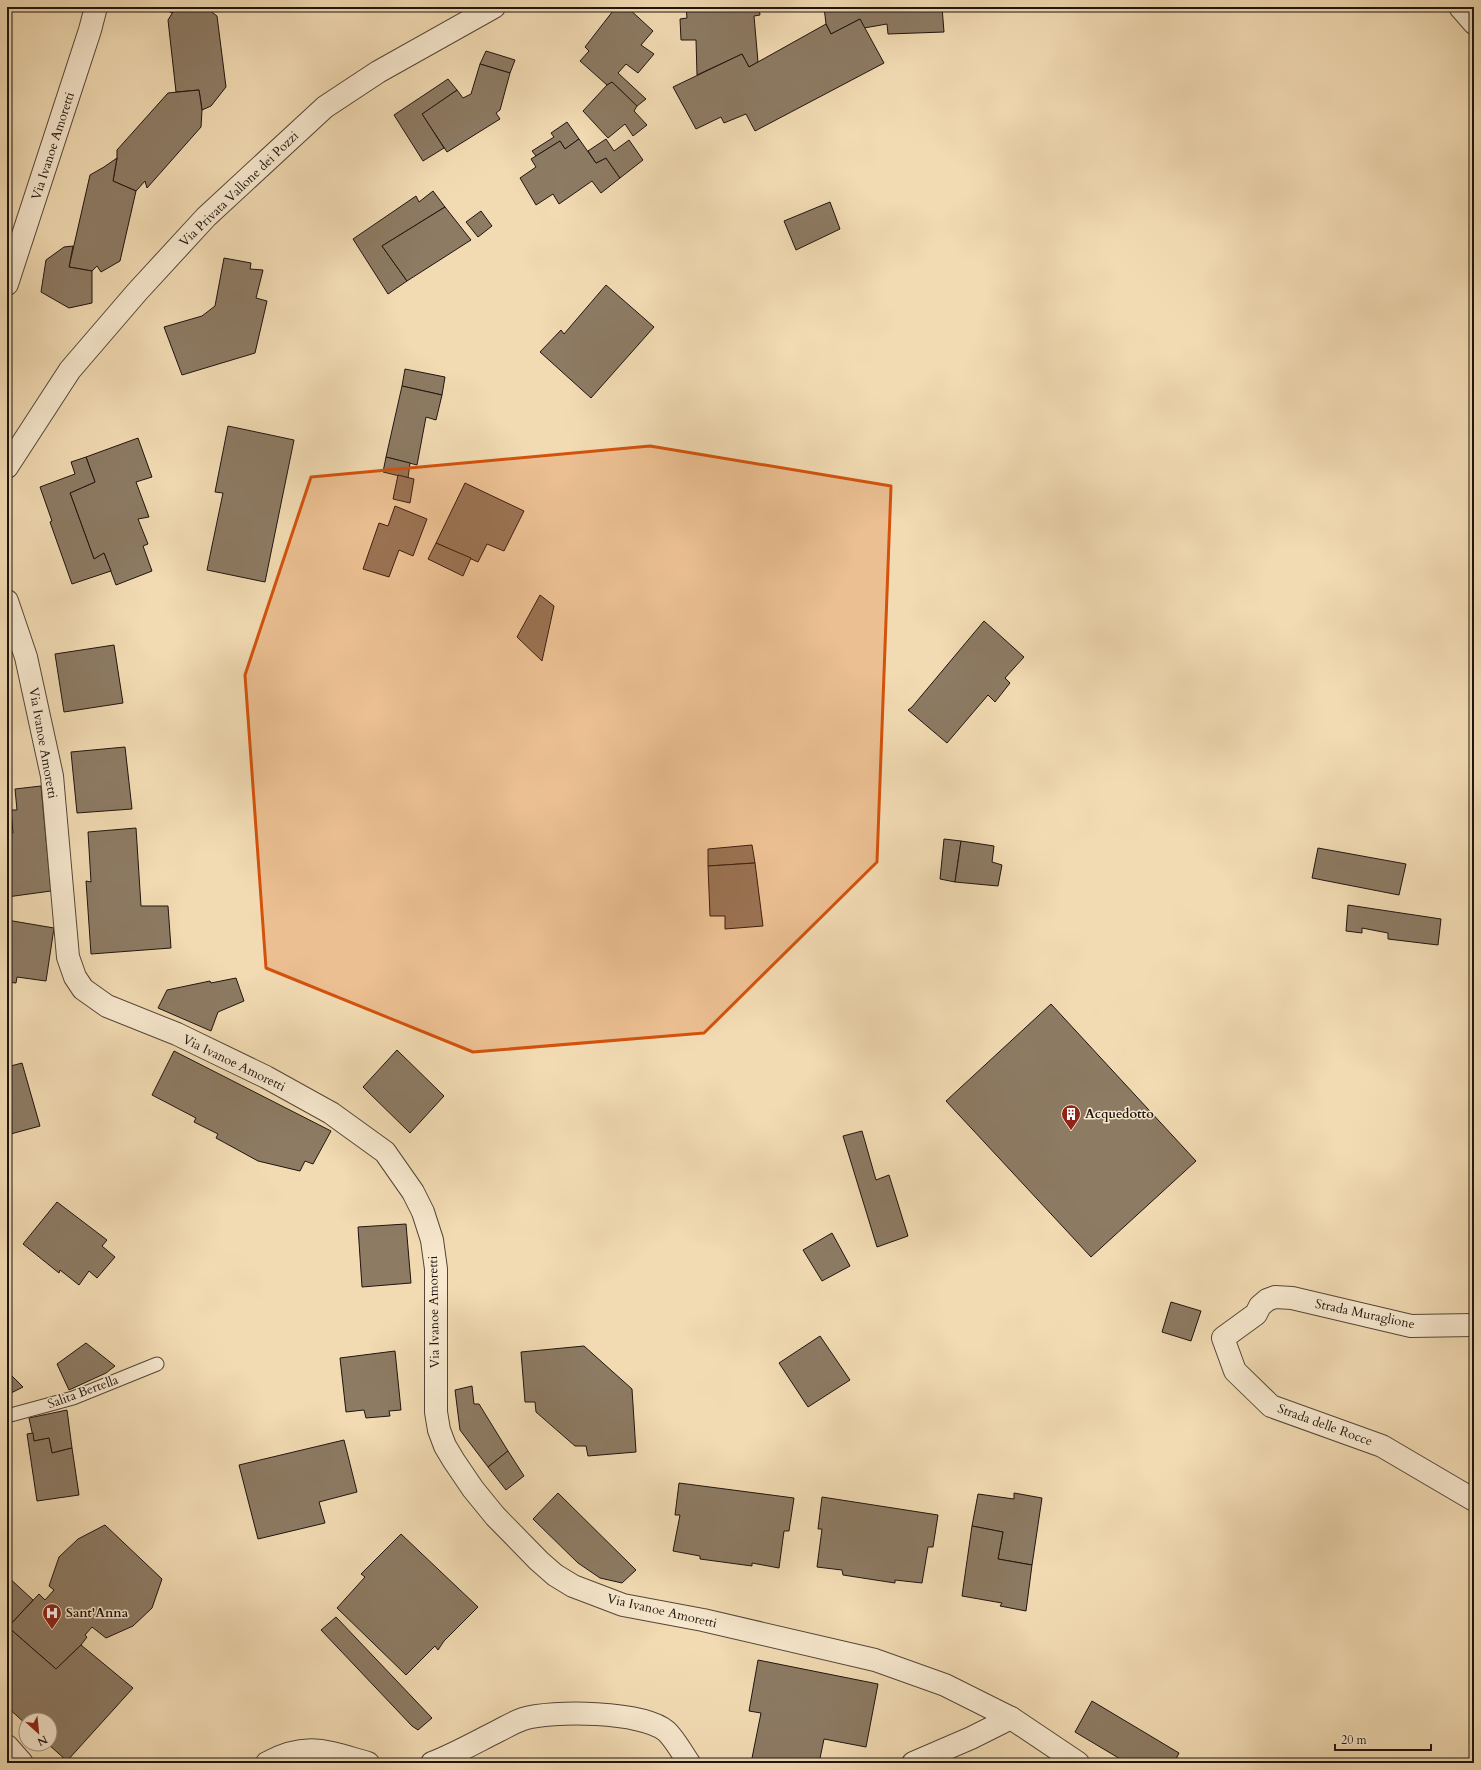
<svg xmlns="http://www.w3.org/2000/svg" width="1481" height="1770" viewBox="0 0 1481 1770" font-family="Cardo,serif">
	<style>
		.building { fill: #8d7b64; stroke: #1f140f }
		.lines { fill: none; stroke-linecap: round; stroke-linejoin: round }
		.service-casing { stroke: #544638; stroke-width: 15 }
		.minor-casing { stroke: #544638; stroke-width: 24 }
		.service { stroke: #f7e8ce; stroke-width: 13 }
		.minor { stroke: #f7e8ce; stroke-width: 22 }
		.marked { fill: #d4520c; fill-opacity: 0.2; stroke: #d4520c; stroke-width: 3; stroke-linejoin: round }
		.labels { text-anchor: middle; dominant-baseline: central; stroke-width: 3; stroke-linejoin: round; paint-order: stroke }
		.street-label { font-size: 13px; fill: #1f140f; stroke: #f7e8ce }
		.poi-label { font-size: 13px; font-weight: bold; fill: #1f140f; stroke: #f7e8ce; text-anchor: start }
	</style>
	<rect width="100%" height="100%" fill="#f2dbb3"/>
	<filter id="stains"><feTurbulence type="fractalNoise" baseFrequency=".005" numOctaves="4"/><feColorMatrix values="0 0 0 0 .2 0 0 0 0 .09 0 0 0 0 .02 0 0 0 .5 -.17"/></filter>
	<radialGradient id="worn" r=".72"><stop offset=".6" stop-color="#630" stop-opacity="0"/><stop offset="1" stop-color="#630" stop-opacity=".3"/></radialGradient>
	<!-- building -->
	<g class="building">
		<polygon points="160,7 176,7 172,13"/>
		<polygon points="176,7 205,7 217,16 226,87 211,106 202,110 199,90 176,92 168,20"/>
		<polygon points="616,7 627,7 653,31 641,45 654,54 638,73 626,64 618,73 646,99 637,106 612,82 607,85 580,61 589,51 585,47"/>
		<polygon points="686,7 759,7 760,15 754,16 758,62 749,67 742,54 697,75 696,40 681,40 680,19 687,18"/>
		<polygon points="824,7 942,7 944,32 888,34 887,24 864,28 860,19 831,34 826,24"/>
		<polygon points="860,19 884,63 755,131 746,114 724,123 721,117 696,129 673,87 742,54 749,67 826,24 831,34"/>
		<polygon points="486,51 515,60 510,73 480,64"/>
		<polygon points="480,64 510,73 500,110 496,113 500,119 447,152 422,114 457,90 463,98 471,94"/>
		<polygon points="448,79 457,90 422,114 444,148 423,161 394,115"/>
		<polygon points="612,82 637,106 634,111 647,125 633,136 625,124 608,138 583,111 607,85"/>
		<polygon points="199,90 202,110 201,127 147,188 145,181 136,191 113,181 117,158 117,150 168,93"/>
		<polygon points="567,122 579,139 565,149 560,141 536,156 532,151 554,137 551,133"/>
		<polygon points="579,139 596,163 606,158 620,178 601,193 592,181 559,204 553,194 536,205 520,178 536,167 531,159 560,141 565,149"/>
		<polygon points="606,139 614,151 629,140 643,160 620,178 606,158 596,163 588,151"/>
		<polygon points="117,158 113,181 136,191 120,261 101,272 97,266 92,271 69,267 90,175 104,167"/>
		<polygon points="433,191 445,207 382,246 407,281 388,294 353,239 416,196 419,202"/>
		<polygon points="830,202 840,229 796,250 784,221"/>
		<polygon points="7,206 11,208 7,245"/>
		<polygon points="445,207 471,240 407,281 382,246"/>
		<polygon points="481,211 492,226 478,237 466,222"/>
		<polygon points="73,246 69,267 92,271 92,303 69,308 41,292 46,260 64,247"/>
		<polygon points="224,258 251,263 250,269 263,270 256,298 267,301 255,353 182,375 164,327 202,316 215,306"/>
		<polygon points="606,285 654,327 591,398 540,352 561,330 564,334"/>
		<polygon points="405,369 445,377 442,395 402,386"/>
		<polygon points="402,386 442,395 436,420 426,417 417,465 386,457"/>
		<polygon points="228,426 294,440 265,582 207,570 223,493 215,492"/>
		<polygon points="138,438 152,477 136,482 149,517 138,519 148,544 143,546 152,571 116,585 104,553 94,559 70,493 95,482 86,457"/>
		<polygon points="86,457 95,482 70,493 94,559 104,553 111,571 72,584 50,522 52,521 40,487 75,474 71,462"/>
		<polygon points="386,457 410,463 408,478 383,472"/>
		<polygon points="398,475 414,479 410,503 393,499"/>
		<polygon points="465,483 524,511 504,551 487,544 478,562 436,543"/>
		<polygon points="395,506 427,519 413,556 399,550 389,577 363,569 379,523 388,526"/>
		<polygon points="436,543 471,558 463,576 428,559"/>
		<polygon points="540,595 554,606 542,661 517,637"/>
		<polygon points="984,621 1024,657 1005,678 1010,683 995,702 988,695 947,743 908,710 912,707"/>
		<polygon points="114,645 123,703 64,712 55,654"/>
		<polygon points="125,747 132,809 77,813 71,752"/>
		<polygon points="41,786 51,891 7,897 7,834 13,833 11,810 17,810 15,789"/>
		<polygon points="136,828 141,906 168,906 171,948 91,954 86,881 91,882 88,832"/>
		<polygon points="944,839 961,841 955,882 940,879"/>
		<polygon points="961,841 994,846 992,862 1002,865 998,886 955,882"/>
		<polygon points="752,845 755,863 708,866 708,849"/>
		<polygon points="1318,848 1406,864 1399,895 1312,878"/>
		<polygon points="755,863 763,926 725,929 725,916 710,916 708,866"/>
		<polygon points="1348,905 1441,919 1438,945 1388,939 1388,933 1362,928 1362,933 1346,931"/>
		<polygon points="7,920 54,928 46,981 17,977 16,983 7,982"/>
		<polygon points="236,978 244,1001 218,1012 211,1031 158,1008 167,990 210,981 211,983"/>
		<polygon points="1051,1004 1196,1161 1091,1257 946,1101"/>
		<polygon points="397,1050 444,1096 410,1133 363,1087"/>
		<polygon points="174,1051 331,1131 313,1164 305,1161 300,1171 258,1161 216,1138 218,1134 194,1122 196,1118 152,1095"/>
		<polygon points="22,1063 40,1126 7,1135 7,1067"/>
		<polygon points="862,1131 876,1180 889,1175 908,1236 877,1247 843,1136"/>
		<polygon points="57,1202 107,1240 102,1246 115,1257 97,1278 89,1271 79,1285 60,1270 59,1273 23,1244"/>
		<polygon points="406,1224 411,1283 362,1287 358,1227"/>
		<polygon points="832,1233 850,1266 822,1281 803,1250"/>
		<polygon points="1171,1302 1201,1311 1191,1341 1162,1332"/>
		<polygon points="820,1336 850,1380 808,1407 779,1363"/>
		<polygon points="86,1343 115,1366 106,1373 69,1390 57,1364"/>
		<polygon points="584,1346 632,1389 636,1452 588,1456 586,1446 575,1446 536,1412 535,1402 525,1402 521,1352"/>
		<polygon points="395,1351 401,1410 389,1411 390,1416 366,1418 364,1410 346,1412 340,1358"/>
		<polygon points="7,1371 23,1387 7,1395"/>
		<polygon points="472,1386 474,1404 479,1404 508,1451 488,1467 460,1430 455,1390"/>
		<polygon points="67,1410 72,1448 52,1453 49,1438 34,1441 29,1418"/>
		<polygon points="33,1433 34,1441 49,1438 52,1453 72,1448 79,1495 37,1501 27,1434"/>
		<polygon points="344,1440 357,1492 319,1502 325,1523 258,1539 239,1465"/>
		<polygon points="508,1451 524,1476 506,1490 488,1467"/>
		<polygon points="679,1483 794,1498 789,1531 784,1531 779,1568 752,1563 752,1566 700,1559 700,1556 673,1551 680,1515 675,1515"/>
		<polygon points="558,1493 636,1570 622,1583 600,1578 578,1563 533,1519"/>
		<polygon points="1014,1493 1042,1498 1032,1565 998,1559 1003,1532 972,1526 978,1494 1014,1499"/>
		<polygon points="822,1497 938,1515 933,1547 928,1547 922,1583 895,1580 895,1583 843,1575 842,1570 817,1567 822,1529 818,1529"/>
		<polygon points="105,1525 162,1579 152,1608 133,1626 106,1638 92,1627 85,1635 87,1637 81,1645 56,1669 8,1627 39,1594 45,1600 54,1590 49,1586 59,1557 78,1539"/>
		<polygon points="972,1526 1003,1532 998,1559 1032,1565 1026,1611 1000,1606 1002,1603 962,1596"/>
		<polygon points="401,1534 478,1607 444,1641 438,1650 435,1646 406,1675 337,1608 365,1577 361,1574"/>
		<polygon points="7,1576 33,1600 8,1627 56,1669 81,1645 133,1688 67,1761 48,1744 50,1744 50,1720 26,1720 26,1724 7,1707"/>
		<polygon points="336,1617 432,1718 418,1730 412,1726 321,1630"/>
		<polygon points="758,1660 878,1684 866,1747 824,1739 819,1763 751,1763 761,1713 749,1711"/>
		<polygon points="1092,1701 1179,1753 1174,1763 1127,1763 1075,1732"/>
	</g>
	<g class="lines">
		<!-- service casing -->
		<g class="service-casing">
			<polyline id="service" points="7,1416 73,1398 157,1364"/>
		</g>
		<!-- minor casing -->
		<g class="minor-casing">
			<g id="minor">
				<polyline points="1460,7 1474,23"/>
				<polyline points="7,284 90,30 96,7"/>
				<polyline points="7,467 70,370 137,292 206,217 325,107 378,72 494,7"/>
				<polyline points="7,601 26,657 52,776 68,957 75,977 83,989 107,1006 177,1034 266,1077 331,1113 385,1152 413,1192 423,1212 432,1240 436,1269 436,1412 439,1430 445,1446 454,1461 473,1489 495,1516 539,1561 555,1575 573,1586 623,1605 703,1620 875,1660 945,1685 1011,1718 1078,1763"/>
				<polyline points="1474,1325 1411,1326 1292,1298 1275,1297 1267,1300 1260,1306 1256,1314 1223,1338 1235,1371 1271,1406 1382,1446 1474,1500"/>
				<polyline points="7,1746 22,1763"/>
				<path d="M267,1763C307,1741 328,1752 368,1763"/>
				<path d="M432,1763C455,1754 476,1742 498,1731C506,1727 514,1722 523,1719C551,1710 643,1711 666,1731C674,1738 683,1754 689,1763"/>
				<polyline points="913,1763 971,1738 1011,1718"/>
			</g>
		</g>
		<!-- service -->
		<use href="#service" class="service"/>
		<!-- minor -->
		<use href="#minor" class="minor"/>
	</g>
	<!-- marked area -->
	<path class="marked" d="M650,446L891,486L877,862L704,1033L473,1052L266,968L245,675L311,477Z"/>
	<!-- icons -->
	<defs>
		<g id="building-pin" transform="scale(1)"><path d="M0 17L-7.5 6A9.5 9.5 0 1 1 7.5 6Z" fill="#8f2418" stroke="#f7e8ce"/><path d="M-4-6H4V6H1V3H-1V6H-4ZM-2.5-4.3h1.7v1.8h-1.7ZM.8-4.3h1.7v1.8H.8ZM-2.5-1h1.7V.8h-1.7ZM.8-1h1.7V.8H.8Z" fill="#fff"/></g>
		<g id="hospital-pin" transform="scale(1)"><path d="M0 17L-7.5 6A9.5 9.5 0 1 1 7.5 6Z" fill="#8f2418" stroke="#f7e8ce"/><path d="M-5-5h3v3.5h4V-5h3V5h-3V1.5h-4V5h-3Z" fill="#fff"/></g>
	</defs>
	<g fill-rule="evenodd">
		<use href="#building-pin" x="1071" y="1114"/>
		<use href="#hospital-pin" x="52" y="1613"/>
	</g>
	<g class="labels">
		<!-- street labels -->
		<g class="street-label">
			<text transform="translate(53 146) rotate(-72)">Via Ivanoe Amoretti</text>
			<text transform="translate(239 189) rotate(-44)">Via Privata Vallone dei Pozzi</text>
			<text transform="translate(43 743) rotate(80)">Via Ivanoe Amoretti</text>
			<text transform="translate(234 1063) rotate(26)">Via Ivanoe Amoretti</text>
			<text transform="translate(434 1312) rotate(-91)">Via Ivanoe Amoretti</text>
			<text transform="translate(1365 1314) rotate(12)">Strada Muraglione</text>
			<text transform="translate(83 1392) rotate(-20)">Salita Bertella</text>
			<text transform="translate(1325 1425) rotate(20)">Strada delle Rocce</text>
			<text transform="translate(662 1611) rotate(13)">Via Ivanoe Amoretti</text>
		</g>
		<!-- poi labels -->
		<g class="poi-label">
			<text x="1085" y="1114">Acquedotto</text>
			<text x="66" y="1613">Sant'Anna</text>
		</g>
	</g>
	<!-- margin -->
	<rect width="1481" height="1770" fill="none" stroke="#f2dbb3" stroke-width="24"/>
	<rect x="8" y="8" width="1465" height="1754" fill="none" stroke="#1f140f" stroke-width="2"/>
	<rect x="12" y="12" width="1457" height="1746" fill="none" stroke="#1f140f"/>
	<!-- north arrow -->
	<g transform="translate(38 1732) rotate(153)"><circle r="19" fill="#f7e8ce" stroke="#a19382"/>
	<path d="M0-3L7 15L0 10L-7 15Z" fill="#8f2418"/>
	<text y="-6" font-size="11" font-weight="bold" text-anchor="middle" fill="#1f140f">N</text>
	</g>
	<!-- scale -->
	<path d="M1335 1744v6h96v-6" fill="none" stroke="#1f140f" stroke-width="2"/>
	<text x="1341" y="1744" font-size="12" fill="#1f140f" stroke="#f7e8ce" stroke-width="3" paint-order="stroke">20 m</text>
	<rect width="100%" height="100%" filter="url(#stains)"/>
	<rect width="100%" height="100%" fill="url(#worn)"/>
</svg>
